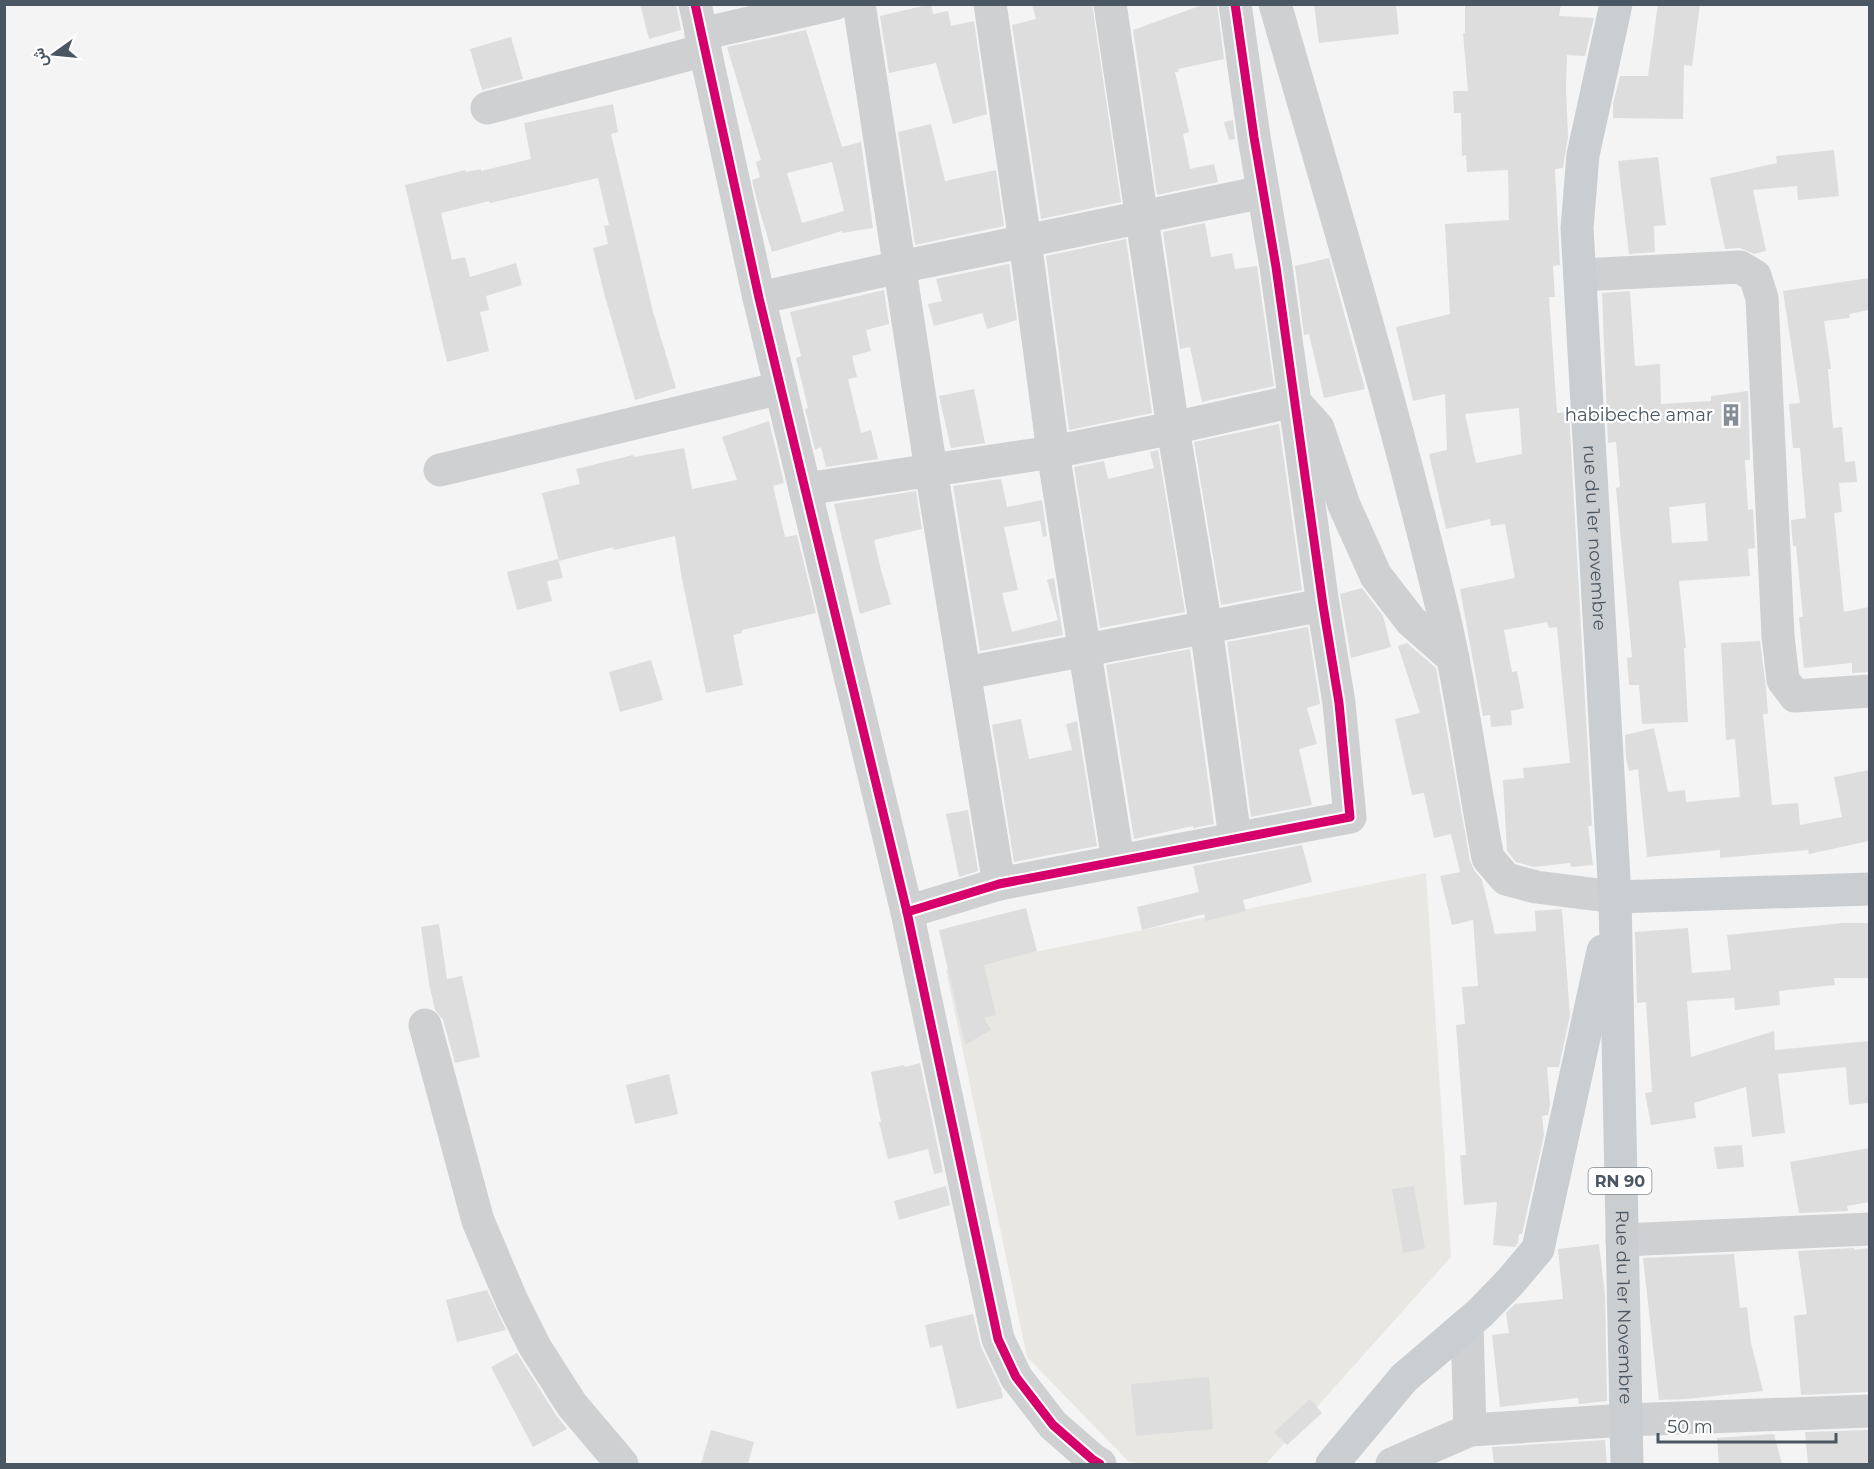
<svg xmlns="http://www.w3.org/2000/svg" width="1874" height="1469" viewBox="0 0 1874 1469" font-family="Montserrat,Vazirmatn,sans-serif">
	<style>
		.commercial { fill: #e8e7e3 }
		.building { fill: #ddddde; fill-rule: evenodd }
		.lines { fill: none; stroke-linecap: round; stroke-linejoin: round }
		.minor { stroke: #ced0d2; stroke-width: 33 }
		.major { stroke: #caced1; stroke-width: 33 }
		.cycleway-casing { stroke: #fff; stroke-width: 13 }
		.cycleway { stroke: #d6006c; stroke-width: 9 }
		.labels { text-anchor: middle; dominant-baseline: central; stroke-width: 4.5; stroke-linejoin: round; paint-order: stroke }
		.shield { fill: #fff; stroke: #808990; stroke-width: 1.5 }
		.shield-label { font-size: 16px; font-weight: bold; fill: #4a5661 }
		.poi-label { font-size: 18px; fill: #4a5661; stroke: #fff; text-anchor: end }
		.street-label { font-size: 18px; fill: #4a5661; stroke: #fff }
	</style>
	<rect width="100%" height="100%" fill="#f4f4f4"/>
	<!-- commercial -->
	<polygon class="commercial" points="1426,873 1451,1257 1266,1464 1147,1464 1129,1462 1027,1357 946,970"/>
	<!-- building -->
	<g class="building">
		<polygon points="640,4 676,4 681,30 649,39"/>
		<polygon points="931,4 933,14 948,11 951,26 974,21 987,114 953,124 936,63 889,73 880,16"/>
		<polygon points="1032,4 1092,4 1121,202 1041,219 1012,25 1036,19"/>
		<polygon points="1205,4 1217,4 1224,59 1178,69 1179,72 1175,72 1189,132 1183,134 1190,169 1214,164 1218,182 1157,195 1133,30"/>
		<polygon points="1314,4 1396,4 1399,34 1319,43"/>
		<path d="M1519,4H1561L1559,16L1594,18L1585,56L1567,55L1566,89L1568,137L1563,168L1555,169L1560,265L1553,266L1555,297H1549L1557,413L1569,412L1592,826H1588L1593,865L1571,867L1570,863L1533,867L1516,862L1507,851L1503,780L1524,778L1523,768L1570,763L1557,627L1549,628L1547,622L1504,630L1512,672L1517,671L1524,708L1511,711L1512,725L1491,727L1490,715L1483,716L1460,589L1515,578L1505,524L1491,526L1490,519L1446,529L1429,454L1447,450L1445,394L1413,401L1396,327L1450,314L1445,224L1509,220L1508,170L1467,172L1466,155L1462,156L1461,113H1454L1453,91H1468L1463,33H1465V5ZM1519,408L1522,454L1476,463L1465,414Z"/>
		<polygon points="1658,4 1700,4 1692,66 1684,65 1683,119 1613,118 1613,104 1620,76 1648,76"/>
		<path d="M806,30L842,147L861,142L873,228L842,233V231L772,252L758,205L752,180L760,177L756,162L761,160L727,47ZM832,162L844,211L802,223L787,173Z"/>
		<polygon points="511,37 523,79 482,90 470,49"/>
		<polygon points="613,104 618,132 611,134 653,312 676,388 635,400 604,293 593,248 608,244 604,226 609,225 598,178 490,203 489,201 441,213 452,260 465,257 470,277 516,263 522,285 486,296 489,310 480,312 489,351 447,362 405,185 465,170 466,172 481,169 481,171 531,159 524,123"/>
		<polygon points="1233,120 1235,139 1229,140 1224,122"/>
		<polygon points="931,124 945,181 996,170 1004,226 915,245 898,132"/>
		<polygon points="1834,150 1839,196 1798,200 1797,186 1753,190 1766,251 1754,254 1740,248 1725,249 1710,178 1777,163 1776,156"/>
		<polygon points="1658,157 1666,225 1654,226 1655,252 1629,254 1618,161"/>
		<polygon points="1205,223 1211,257 1232,253 1235,269 1257,266 1274,386 1202,402 1190,347 1180,349 1163,232"/>
		<polygon points="1126,239 1152,413 1069,430 1046,256"/>
		<polygon points="1329,258 1365,389 1324,398 1309,334 1304,335 1295,266"/>
		<polygon points="1009,264 1017,320 987,329 982,313 934,326 928,304 942,301 936,279"/>
		<polygon points="1869,278 1869,310 1849,314 1850,318 1824,321 1831,369 1828,369 1833,428 1842,427 1845,462 1855,461 1857,482 1839,483 1842,512 1834,513 1844,612 1869,607 1869,672 1852,673 1852,663 1804,668 1799,617 1803,617 1796,546 1793,546 1791,520 1806,518 1800,448 1793,448 1789,404 1800,403 1783,291"/>
		<polygon points="884,290 889,324 866,330 871,351 852,356 857,377 848,379 861,433 871,430 878,459 826,467 821,447 815,450 805,409 808,408 796,358 801,356 790,312"/>
		<path d="M1630,291L1635,366L1660,364L1661,404L1711,401V396L1748,391L1750,460H1745L1748,510L1753,509L1755,548L1748,549L1750,576L1679,581L1686,648H1684L1688,722L1642,724L1639,685H1629L1627,658L1632,657L1616,488L1620,487L1616,442L1608,443L1602,293ZM1705,503L1708,541L1672,543L1669,507Z"/>
		<polygon points="974,389 985,443 951,448 939,396"/>
		<polygon points="769,421 784,483 773,486 785,537 797,535 816,613 742,630 742,633 733,635 743,685 706,693 682,579 675,536 614,550 613,547 559,561 542,493 580,484 576,469 633,455 634,457 684,448 692,489 737,480 722,437"/>
		<polygon points="1279,424 1302,590 1221,605 1194,442"/>
		<polygon points="1158,450 1185,612 1100,628 1074,467 1104,461 1108,479 1154,468 1150,452"/>
		<polygon points="1001,479 1007,507 1042,500 1047,536 1043,537 1040,521 1004,527 1018,590 1002,593 1012,632 1058,620 1047,580 1054,578 1063,635 980,651 953,486"/>
		<polygon points="916,491 922,529 874,540 881,570 891,604 860,614 834,504"/>
		<polygon points="558,559 563,578 547,581 552,601 517,610 507,572"/>
		<polygon points="1362,588 1383,616 1391,647 1351,658 1340,594"/>
		<polygon points="1308,627 1320,704 1307,708 1317,744 1299,749 1312,805 1251,817 1227,642"/>
		<polygon points="1760,641 1766,688 1768,714 1763,714 1772,805 1798,803 1800,825 1842,817 1834,777 1869,770 1869,841 1809,854 1808,850 1720,858 1720,850 1647,857 1638,769 1629,771 1626,758 1625,735 1654,728 1668,792 1685,790 1686,802 1740,797 1735,739 1726,740 1721,643"/>
		<polygon points="1407,643 1436,668 1470,861 1474,870 1482,880 1495,934 1536,931 1535,911 1562,909 1570,1015 1559,1067 1547,1067 1550,1105 1548,1115 1542,1116 1544,1135 1522,1234 1519,1234 1518,1243 1515,1247 1493,1245 1497,1202 1464,1205 1460,1155 1466,1155 1456,1025 1465,1024 1462,987 1478,986 1473,920 1452,925 1440,876 1460,872 1451,834 1434,838 1424,793 1412,795 1395,719 1420,713 1398,646"/>
		<polygon points="1190,649 1214,824 1193,828 1193,826 1134,839 1106,665"/>
		<polygon points="651,660 663,700 620,712 609,672"/>
		<polygon points="1021,719 1029,759 1072,750 1066,724 1077,721 1097,846 1014,862 992,725"/>
		<polygon points="968,810 978,871 959,877 946,814"/>
		<polygon points="1302,845 1312,882 1243,900 1246,911 1206,921 1204,914 1142,930 1137,907 1199,892 1193,866"/>
		<polygon points="1026,908 1037,951 984,965 996,1015 984,1018 991,1030 965,1045 939,930"/>
		<polygon points="1843,923 1869,923 1869,978 1834,978 1835,985 1779,991 1780,1005 1735,1010 1734,998 1687,1001 1691,1057 1774,1031 1775,1050 1869,1041 1869,1103 1849,1105 1846,1067 1778,1074 1785,1133 1752,1137 1746,1087 1694,1103 1696,1118 1651,1125 1645,1093 1652,1092 1646,1002 1637,1003 1635,932 1688,928 1692,973 1731,970 1727,935"/>
		<polygon points="439,924 447,979 462,976 480,1057 455,1063 443,1020 435,1010 429,983 421,927"/>
		<polygon points="920,1063 943,1172 934,1174 928,1149 888,1159 879,1122 881,1122 871,1072 904,1065 905,1067"/>
		<polygon points="669,1074 678,1114 635,1124 626,1085"/>
		<polygon points="1742,1145 1744,1167 1717,1169 1714,1147"/>
		<polygon points="1869,1148 1869,1202 1847,1206 1848,1211 1799,1213 1790,1162"/>
		<polygon points="946,1186 950,1205 899,1220 894,1201"/>
		<polygon points="1414,1186 1425,1249 1403,1253 1392,1189"/>
		<polygon points="1599,1244 1605,1295 1607,1401 1579,1404 1578,1398 1500,1407 1492,1335 1509,1333 1506,1313 1515,1304 1563,1299 1558,1249"/>
		<polygon points="1854,1248 1854,1250 1869,1248 1869,1392 1801,1395 1794,1316 1807,1314 1798,1251"/>
		<polygon points="1734,1254 1740,1308 1747,1307 1751,1343 1763,1391 1686,1399 1659,1400 1643,1258"/>
		<polygon points="487,1290 506,1330 457,1342 446,1300"/>
		<polygon points="973,1314 981,1347 1001,1388 1003,1398 957,1409 942,1345 930,1348 925,1325"/>
		<polygon points="517,1353 556,1415 567,1429 533,1447 491,1367"/>
		<polygon points="1209,1377 1213,1429 1136,1436 1131,1384"/>
		<polygon points="1310,1399 1322,1413 1287,1445 1274,1432"/>
		<polygon points="711,1430 754,1442 748,1464 701,1464"/>
		<polygon points="1869,1430 1869,1464 1808,1464 1805,1432"/>
		<polygon points="1774,1434 1782,1464 1719,1464 1717,1438"/>
		<polygon points="1605,1440 1607,1464 1494,1464 1492,1447"/>
	</g>
	<g class="lines">
		<!-- minor -->
		<g class="minor">
			<polyline points="695,4 759,298 907,912 998,1339 1016,1377 1053,1425 1092,1459 1100,1464"/>
			<polyline points="859,4 931,470 999,884"/>
			<polyline points="990,4 1025,241 1053,452 1118,860"/>
			<polyline points="1110,4 1173,428 1206,627 1235,838"/>
			<path d="M1275,4C1333,205 1393,405 1442,608C1462,690 1472,775 1488,858L1506,879L1536,887L1615,897"/>
			<polyline points="701,34 834,4"/>
			<polyline points="487,108 705,50"/>
			<polyline points="1580,275 1740,267 1755,276 1762,298 1778,636 1783,680 1795,696 1870,691"/>
			<polyline points="759,298 900,267 1263,192"/>
			<polyline points="440,470 781,388"/>
			<polyline points="805,489 1053,452 1173,428 1294,401 1318,428 1344,505 1376,576 1411,621 1453,658"/>
			<polyline points="965,673 1323,605"/>
			<polyline points="907,912 999,884 1350,817 1339,703 1323,605 1276,267 1254,137 1235,4"/>
			<polyline points="425,1025 478,1221 512,1301 535,1347 572,1405 622,1464"/>
			<polyline points="1622,1240 1870,1229"/>
			<polyline points="1467,1324 1470,1430"/>
			<polyline points="1392,1464 1470,1430 1626,1420 1870,1411"/>
		</g>
		<!-- major -->
		<g class="major">
			<path id="s1" d="M1616,4L1583,155L1577,228L1615,897L1627,1464"/>
			<polyline points="1615,897 1870,889"/>
			<polyline points="1332,1464 1404,1378 1480,1313 1511,1281 1538,1249 1603,951"/>
		</g>
		<!-- cycleway casing -->
		<g class="cycleway-casing">
			<g id="cycleway">
				<polyline points="695,4 759,298 907,912 998,1339 1016,1377 1053,1425 1092,1459 1100,1464"/>
				<polyline points="907,912 999,884 1350,817 1339,703 1323,605 1276,267 1254,137 1235,4"/>
			</g>
		</g>
		<!-- cycleway -->
		<use href="#cycleway" class="cycleway"/>
	</g>
	<!-- icons -->
	<defs>
		<g id="building-bare" transform="scale(1.8)"><path d="M-4-6H4V6H1V3H-1V6H-4ZM-2.5-4.3h1.7v1.8h-1.7ZM.8-4.3h1.7v1.8H.8ZM-2.5-1h1.7V.8h-1.7ZM.8-1h1.7V.8H.8Z" fill="#868d94" stroke="#fff" stroke-width="2.5" paint-order="stroke"/></g>
	</defs>
	<g fill-rule="evenodd">
		<use href="#building-bare" x="1731" y="415"/>
	</g>
	<g class="labels">
		<!-- shield labels -->
		<rect class="shield" x="1588.5" y="1168" width="63" height="26" rx="4.5"/>
		<g class="shield-label">
			<text x="1620" y="1181">RN 90</text>
		</g>
		<!-- poi labels -->
		<g class="poi-label">
			<text x="1713" y="415">habibeche amar</text>
		</g>
		<!-- street labels -->
		<g class="street-label">
			<text stroke="none"><textPath href="#s1" startOffset="538">rue du 1er novembre</textPath></text>
			<text stroke="none"><textPath href="#s1" startOffset="1308">Rue du 1er Novembre</textPath></text>
		</g>
	</g>
	<!-- border -->
	<rect width="1874" height="1469" fill="none" stroke="#4a5661" stroke-width="12"/>
	<!-- north arrow -->
	<g transform="translate(54 54) rotate(255)" stroke="#ffffff" stroke-width="4.5" paint-order="stroke">
	<path d="M0-4.5L10 22L0 15L-10 22Z" fill="#4a5661"/>
	<text y="-9" font-size="16" font-weight="bold" text-anchor="middle" fill="#4a5661">ش</text>
	</g>
	<!-- scale -->
	<path d="M1658 1433v9h178v-9" fill="none" stroke="#4a5661" stroke-width="3"/>
	<text x="1667" y="1433" font-size="18" fill="#4a5661" stroke="#ffffff" stroke-width="4.5" paint-order="stroke">50 m</text>
</svg>
